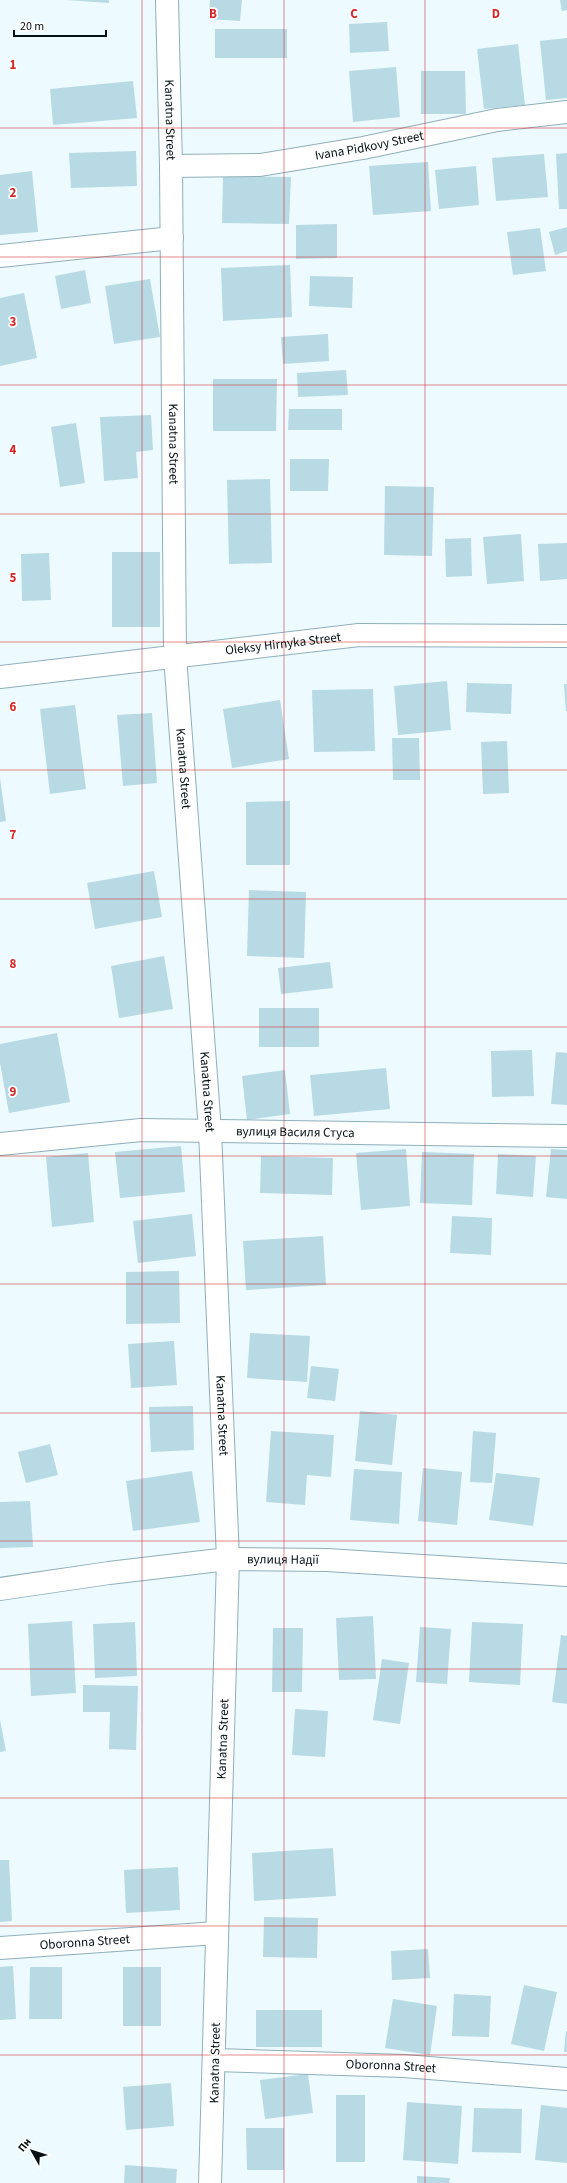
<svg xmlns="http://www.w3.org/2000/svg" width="567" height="2183" viewBox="0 0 567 2183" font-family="'Source Sans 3',sans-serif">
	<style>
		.building { fill: #b8dae5 }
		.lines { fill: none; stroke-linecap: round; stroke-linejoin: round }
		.minor-casing { stroke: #8fafba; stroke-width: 24 }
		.minor { stroke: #fff; stroke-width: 22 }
		.grid { fill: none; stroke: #d62828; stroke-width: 1; stroke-opacity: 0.55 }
		.labels { text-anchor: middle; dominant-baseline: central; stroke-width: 3.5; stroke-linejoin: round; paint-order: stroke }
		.street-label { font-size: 13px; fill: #051013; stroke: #fff }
		.grid-label { font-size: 13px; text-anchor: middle; font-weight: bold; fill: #d62828; stroke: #fff; stroke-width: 3.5; stroke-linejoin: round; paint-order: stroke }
	</style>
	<rect width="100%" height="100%" fill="#edfaff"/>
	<!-- building -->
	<g class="building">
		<polygon points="66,0 109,0 109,3"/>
		<polygon points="210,0 242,0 240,21 208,19"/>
		<polygon points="560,0 567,0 567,10 562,11"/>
		<polygon points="387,22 389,51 350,53 349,24"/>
		<rect x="215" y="29" width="72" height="29"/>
		<polygon points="567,38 567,98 546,100 540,41"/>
		<polygon points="518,44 525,105 484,109 477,49"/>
		<polygon points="396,67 400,117 353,122 349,71"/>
		<polygon points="421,71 465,71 466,114 421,114"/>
		<polygon points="133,81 137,118 53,125 50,89"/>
		<polygon points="136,151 137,186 71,188 69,153"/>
		<polygon points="567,153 567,209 559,209 556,154"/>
		<polygon points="544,154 548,197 496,201 492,158"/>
		<polygon points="428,162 431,211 373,215 369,166"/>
		<polygon points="476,166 479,205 439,209 435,170"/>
		<polygon points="32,171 38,232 0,235 0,175"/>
		<polygon points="223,176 291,177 289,224 222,223"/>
		<polygon points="337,224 337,258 296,259 296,225"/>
		<polygon points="567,227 567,251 555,255 549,232"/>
		<polygon points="540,228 546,271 513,275 507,232"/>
		<polygon points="290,265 292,317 223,321 221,268"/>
		<polygon points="85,270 91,303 61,309 55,276"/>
		<polygon points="310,276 353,277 352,308 309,306"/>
		<polygon points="150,279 160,337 114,344 105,286"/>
		<polygon points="24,293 37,358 0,366 0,298"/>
		<polygon points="328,334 329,361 283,364 281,337"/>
		<polygon points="346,370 348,395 298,397 297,373"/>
		<polygon points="213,379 277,379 276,431 213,431"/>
		<polygon points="289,409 342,409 342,430 288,430"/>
		<polygon points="151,415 153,450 136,452 138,478 104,481 100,417"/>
		<polygon points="76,423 85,483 60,487 51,427"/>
		<polygon points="290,459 329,459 328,491 290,491"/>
		<polygon points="270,479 272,563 229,564 227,480"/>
		<polygon points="385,486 434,487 432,556 384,555"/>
		<polygon points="521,534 524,581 487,584 483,537"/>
		<polygon points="471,538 472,576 446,577 445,539"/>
		<polygon points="567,543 567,579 540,581 538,544"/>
		<rect x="112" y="552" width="48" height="75"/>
		<polygon points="49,553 51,600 22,601 21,554"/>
		<polygon points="447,681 451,730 398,735 394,686"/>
		<polygon points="467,683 512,684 511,714 466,712"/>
		<polygon points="564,684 567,684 567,711 566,711"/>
		<polygon points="373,689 375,751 314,752 312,690"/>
		<polygon points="280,700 289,759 232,768 223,709"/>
		<polygon points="75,705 86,789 50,794 40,709"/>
		<polygon points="152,713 157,783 123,786 117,715"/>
		<polygon points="392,738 419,738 420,780 393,780"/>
		<polygon points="507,741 509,793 483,794 481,742"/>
		<polygon points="0,778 6,821 0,822"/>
		<polygon points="290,801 290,865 246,865 246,802"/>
		<polygon points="154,871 162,917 95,929 87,883"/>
		<polygon points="249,890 306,892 304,958 247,956"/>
		<polygon points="164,956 173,1009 119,1018 111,966"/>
		<polygon points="330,962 333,988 281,994 278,968"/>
		<rect x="259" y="1008" width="60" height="39"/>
		<polygon points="57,1033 70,1102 9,1113 0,1063 0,1044"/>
		<polygon points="532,1050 534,1096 492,1097 491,1051"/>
		<polygon points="556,1052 567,1053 567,1105 551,1104"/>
		<polygon points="386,1068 390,1109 314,1116 310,1075"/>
		<polygon points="285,1070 290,1114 247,1120 242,1076"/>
		<polygon points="181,1146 185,1192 120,1198 115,1152"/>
		<polygon points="406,1149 410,1206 361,1210 356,1153"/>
		<polygon points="551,1149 567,1150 567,1199 546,1197"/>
		<polygon points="422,1152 474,1154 472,1205 420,1203"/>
		<polygon points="88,1153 94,1222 52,1227 46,1157"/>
		<polygon points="498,1154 536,1156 533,1197 496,1194"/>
		<polygon points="261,1156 333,1158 332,1195 260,1193"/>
		<polygon points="192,1214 196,1256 138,1263 133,1221"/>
		<polygon points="452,1216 492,1218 491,1255 450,1253"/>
		<polygon points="323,1236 326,1285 246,1290 243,1241"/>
		<polygon points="179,1271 180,1323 126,1324 126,1272"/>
		<polygon points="250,1333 310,1336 307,1382 247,1378"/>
		<polygon points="174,1341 177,1385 131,1388 128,1344"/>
		<polygon points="311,1366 339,1369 335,1401 307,1398"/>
		<polygon points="193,1406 194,1450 151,1452 149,1407"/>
		<polygon points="360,1411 397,1415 392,1465 355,1461"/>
		<polygon points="271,1431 334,1435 331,1477 307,1475 305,1505 266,1502"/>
		<polygon points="473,1431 496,1433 492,1483 470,1482"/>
		<polygon points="50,1444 58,1475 26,1483 18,1452"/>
		<polygon points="423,1468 462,1472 457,1525 418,1521"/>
		<polygon points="354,1469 402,1472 399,1524 350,1520"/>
		<polygon points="192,1471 200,1522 133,1531 126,1481"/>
		<polygon points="496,1473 540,1478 533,1526 489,1520"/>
		<polygon points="30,1501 33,1547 0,1548 0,1502"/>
		<polygon points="373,1616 376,1679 339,1680 336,1618"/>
		<polygon points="72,1621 76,1693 31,1696 28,1624"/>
		<polygon points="135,1622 137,1676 95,1678 93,1624"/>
		<polygon points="472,1622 523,1624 520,1685 469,1682"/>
		<polygon points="420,1627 451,1629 447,1684 416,1682"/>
		<polygon points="273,1628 303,1628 302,1692 272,1692"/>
		<polygon points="561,1635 567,1636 567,1704 552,1702"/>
		<polygon points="382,1659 409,1663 400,1724 373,1720"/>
		<polygon points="83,1685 138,1686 136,1750 109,1749 110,1712 83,1712"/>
		<polygon points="295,1709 328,1711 325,1757 292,1755"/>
		<polygon points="0,1720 6,1751 0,1752"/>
		<polygon points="333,1848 336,1896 254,1901 252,1853"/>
		<polygon points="0,1860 9,1860 12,1921 0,1922"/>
		<polygon points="178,1867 180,1910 126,1913 124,1870"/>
		<polygon points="264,1917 318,1918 317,1958 263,1957"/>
		<polygon points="428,1949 430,1978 392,1980 391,1951"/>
		<polygon points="13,1966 16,2019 0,2020 0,1967"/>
		<polygon points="30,1967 62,1967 62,2019 29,2019"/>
		<rect x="123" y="1967" width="38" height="59"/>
		<polygon points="524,1985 557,1992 544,2051 511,2044"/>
		<polygon points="454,1994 491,1996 489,2037 452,2036"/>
		<polygon points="393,1999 437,2006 430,2055 385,2048"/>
		<rect x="256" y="2010" width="66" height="37"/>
		<polygon points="566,2031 567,2031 567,2052 564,2052"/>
		<polygon points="308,2074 313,2113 265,2119 260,2080"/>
		<polygon points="171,2083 174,2126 126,2130 123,2087"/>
		<rect x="336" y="2095" width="29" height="67"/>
		<polygon points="407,2102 462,2106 458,2164 403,2160"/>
		<polygon points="541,2105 567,2108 567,2163 535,2160"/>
		<polygon points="474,2108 522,2109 521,2153 472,2152"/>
		<polygon points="246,2128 284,2128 284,2170 247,2170"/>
		<polygon points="125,2165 177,2169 176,2183 124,2183"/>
		<polygon points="417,2176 450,2178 449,2183 417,2183"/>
	</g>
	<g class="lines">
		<!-- minor casing -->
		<g class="minor-casing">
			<g id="minor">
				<path id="s1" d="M167,0L171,166L175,656L210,1131L228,1559L210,2183"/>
				<path id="s2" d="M171,166L260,165L363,148L497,120L567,112"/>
				<polyline points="0,256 172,238"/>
				<path id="s3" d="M0,677L359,635L567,636"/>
				<path id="s4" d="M0,1144L141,1130L567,1136"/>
				<path id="s5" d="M0,1589L109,1573L228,1559L327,1560L567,1575"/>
				<path id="s6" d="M0,1948L217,1933"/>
				<path id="s7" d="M215,2060L404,2066L567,2079"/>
			</g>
		</g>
		<!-- minor -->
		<use href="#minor" class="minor"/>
	</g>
	<!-- grid -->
	<path class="grid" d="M142,0V2183M284,0V2183M425,0V2183M0,128H567M0,257H567M0,385H567M0,514H567M0,642H567M0,770H567M0,899H567M0,1027H567M0,1156H567M0,1284H567M0,1413H567M0,1541H567M0,1669H567M0,1798H567M0,1926H567M0,2055H567"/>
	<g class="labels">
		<!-- street labels -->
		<g class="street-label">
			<text stroke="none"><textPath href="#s1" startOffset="120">Kanatna Street</textPath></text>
			<text stroke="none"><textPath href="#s2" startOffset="200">Ivana Pidkovy Street</textPath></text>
			<text stroke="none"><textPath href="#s1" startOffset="444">Kanatna Street</textPath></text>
			<text stroke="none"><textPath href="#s3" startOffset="285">Oleksy Hirnyka Street</textPath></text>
			<text stroke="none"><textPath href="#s1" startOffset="769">Kanatna Street</textPath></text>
			<text stroke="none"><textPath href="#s1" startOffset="1093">Kanatna Street</textPath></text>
			<text stroke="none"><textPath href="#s4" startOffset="296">вулиця Василя Стуса</textPath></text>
			<text stroke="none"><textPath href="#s1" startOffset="1417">Kanatna Street</textPath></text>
			<text stroke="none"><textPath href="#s5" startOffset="285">вулиця Надії</textPath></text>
			<text transform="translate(223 1739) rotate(-88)">Kanatna Street</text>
			<text stroke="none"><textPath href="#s6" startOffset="85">Oboronna Street</textPath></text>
			<text transform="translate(215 2063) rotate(-89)">Kanatna Street</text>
			<text stroke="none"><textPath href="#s7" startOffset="176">Oboronna Street</textPath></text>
		</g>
	</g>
	<g class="grid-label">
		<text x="213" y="18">B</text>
		<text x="354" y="18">C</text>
		<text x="496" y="18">D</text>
		<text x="13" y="69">1</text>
		<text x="13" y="197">2</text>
		<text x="13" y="326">3</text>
		<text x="13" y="454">4</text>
		<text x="13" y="582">5</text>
		<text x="13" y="711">6</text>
		<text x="13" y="839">7</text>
		<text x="13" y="968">8</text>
		<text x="13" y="1096">9</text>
	</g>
	<!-- north arrow -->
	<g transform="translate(32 2151) rotate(309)" stroke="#ffffff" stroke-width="3" paint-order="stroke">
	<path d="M0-3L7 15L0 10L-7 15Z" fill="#051013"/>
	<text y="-6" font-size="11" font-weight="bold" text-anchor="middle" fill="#051013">Пн</text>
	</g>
	<!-- scale -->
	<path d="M14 30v6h92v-6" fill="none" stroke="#051013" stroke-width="2"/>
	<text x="20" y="30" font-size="12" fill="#051013" stroke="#ffffff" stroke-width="3" paint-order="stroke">20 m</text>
</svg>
